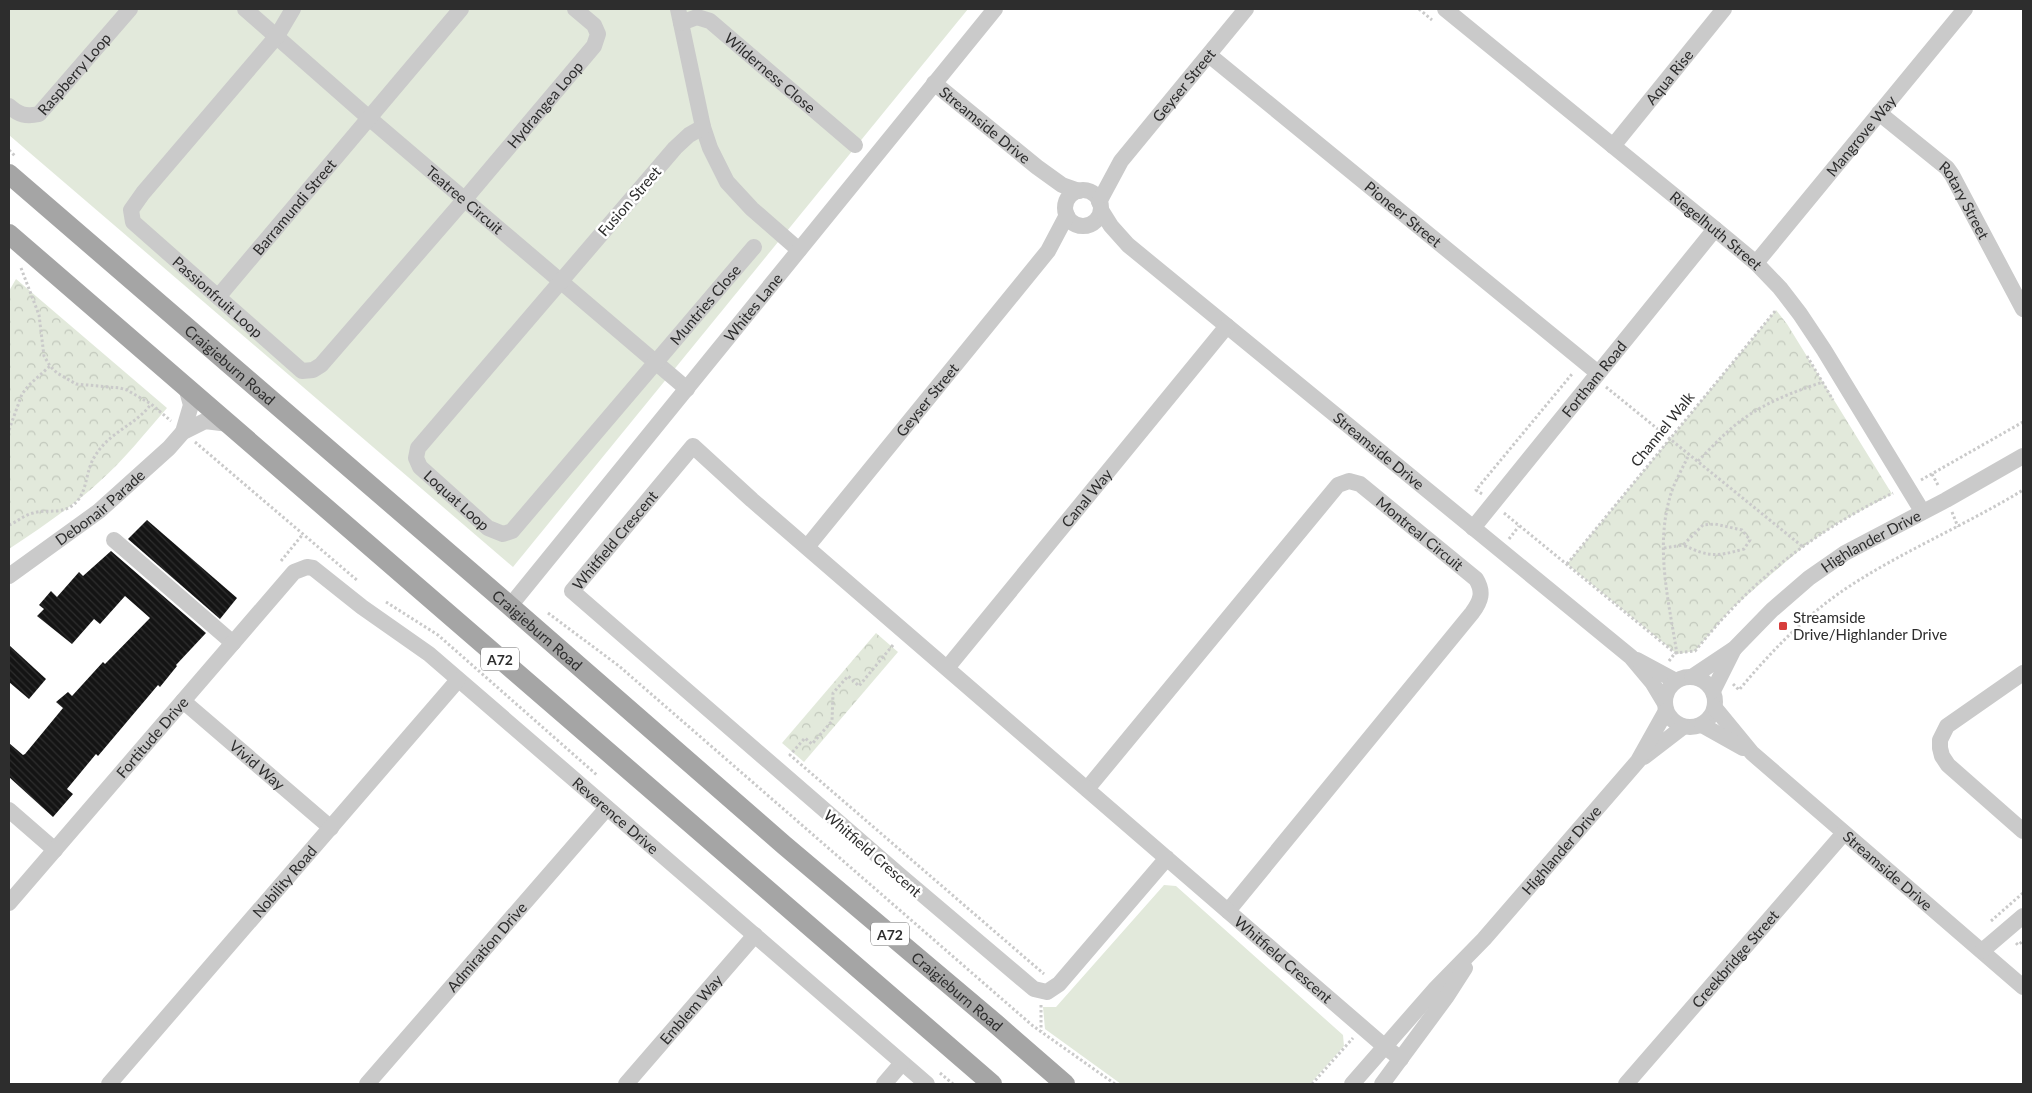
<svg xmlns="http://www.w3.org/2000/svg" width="2032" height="1093" viewBox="0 0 2032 1093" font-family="Lato,sans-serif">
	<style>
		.grass { fill: #e2e9db }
		.park { fill: url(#park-crowns) }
		.building { fill: url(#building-back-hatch) }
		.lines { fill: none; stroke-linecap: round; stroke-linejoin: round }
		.path { stroke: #cacaca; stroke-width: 3; stroke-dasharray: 2.5 2.5; stroke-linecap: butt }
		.minor { stroke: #cacaca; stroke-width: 16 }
		.major { stroke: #a5a5a5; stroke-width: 20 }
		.poi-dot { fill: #d73d3b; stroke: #fff; stroke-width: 2 }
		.labels { text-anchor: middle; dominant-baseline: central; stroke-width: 5; stroke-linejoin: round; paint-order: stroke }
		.shield { fill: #fff; stroke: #6c6c6c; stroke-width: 1 }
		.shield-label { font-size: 14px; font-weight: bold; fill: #2d2d2d }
		.street-label { font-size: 15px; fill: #2d2d2d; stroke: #fff }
		.poi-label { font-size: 15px; fill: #2d2d2d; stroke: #fff; text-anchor: start }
	</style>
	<defs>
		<pattern id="park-crowns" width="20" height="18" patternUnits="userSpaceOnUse" patternTransform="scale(1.25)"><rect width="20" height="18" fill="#e2e9db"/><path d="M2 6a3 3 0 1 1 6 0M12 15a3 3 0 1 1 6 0" fill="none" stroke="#c2c8bc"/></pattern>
		<pattern id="building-back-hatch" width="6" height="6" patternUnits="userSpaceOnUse" patternTransform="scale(1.25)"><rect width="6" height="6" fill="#141414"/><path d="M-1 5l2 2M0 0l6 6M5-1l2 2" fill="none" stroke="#2e2e2e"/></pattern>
	</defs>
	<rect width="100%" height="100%" fill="#fff"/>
	<!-- grass -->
	<g class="grass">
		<polygon points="9,9 968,9 513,567 9,135"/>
		<polygon points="1164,885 1176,886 1343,1035 1344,1046 1310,1084 1121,1084 1045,1029 1043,1007 1056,1007"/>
	</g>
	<!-- park -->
	<g class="park">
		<path d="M16,279L167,408C145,433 124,460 99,482C71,508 40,528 9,549V291Z"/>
		<polygon points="1776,310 1787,324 1892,494 1838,523 1803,547 1730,610 1695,651 1677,654 1567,564"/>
		<polygon points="876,633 898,652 804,762 782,743"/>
	</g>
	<!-- building -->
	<g class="building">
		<polygon points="147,520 237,598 220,619 128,539"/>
		<polygon points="111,551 206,633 176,665 177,666 160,687 158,685 98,756 96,754 67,789 73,794 53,817 9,777 9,743 23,755 25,754 63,708 56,702 68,692 72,696 103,662 105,664 150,618 125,596 100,624 94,619 72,644 37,616 44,609 39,605 51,591 57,597 79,572 83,576"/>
		<polygon points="9,645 46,679 29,699 9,682"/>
	</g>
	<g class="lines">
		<!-- path -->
		<g class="path">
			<polyline points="1419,9 1432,20"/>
			<polyline points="9,150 16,157"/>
			<polyline points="21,268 39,315 44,356 50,366 57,373 76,384 120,388 127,390 151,404 171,421"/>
			<polyline points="1807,356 1833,400"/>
			<polyline points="1606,387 1803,547"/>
			<polyline points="9,430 22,394 29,385 50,366"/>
			<polyline points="195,442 358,581"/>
			<path d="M1698,461C1713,446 1728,429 1746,417C1769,401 1796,391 1823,382"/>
			<polyline points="1932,474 1939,487"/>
			<polyline points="1921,480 2023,422"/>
			<polyline points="1482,494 1476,490 1572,374"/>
			<polyline points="1952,512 1958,527"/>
			<polyline points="1504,513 1675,653"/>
			<path d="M9,525C17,522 24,515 33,513C45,509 58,514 70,507C89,496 84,472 95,456C109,432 136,425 151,404"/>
			<polyline points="1509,539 1519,526"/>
			<path d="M1664,548L1683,545L1703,525L1715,524L1742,530L1750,540L1744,549C1715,557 1710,557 1683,545"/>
			<polyline points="281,561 303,534"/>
			<polyline points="1567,564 1776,310"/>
			<polyline points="386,602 438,635 598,776"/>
			<polyline points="548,613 619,666 1033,1026 1115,1084"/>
			<polyline points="893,645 859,686 848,676 833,693 832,721 812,744 805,738 790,755 1044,974"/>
			<path d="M1677,654C1669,603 1655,548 1670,497C1674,482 1683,468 1689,454"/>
			<path d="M1669,661L1675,653L1695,651C1706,638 1717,624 1730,611C1775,562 1833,522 1893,493"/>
			<path d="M1733,684L1739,690C1773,649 1811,610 1856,582C1910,548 1969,523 2023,490"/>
			<polyline points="1991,921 2023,893"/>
			<polyline points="2016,943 2018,945 2023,941"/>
			<polyline points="1041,1005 1041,1031"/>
			<polyline points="940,1073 953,1084"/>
			<polyline points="1312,1084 1353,1038"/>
		</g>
		<!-- minor -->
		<g class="minor">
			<path id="s1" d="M245,9L369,118L687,389"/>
			<path id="s2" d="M293,9L277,36L143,193L131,210L133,222L302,371L313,370L321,365L465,199L594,46L598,34L594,25L575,9"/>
			<polyline points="678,9 703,127 710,148 727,182 752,209 799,250"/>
			<path id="s3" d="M1445,9L1715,229L1756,263L1780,288L1800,314L1824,350L1922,511"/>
			<path id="s4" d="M681,23L697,17L710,21L855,145"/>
			<path id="s5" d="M1209,55L1598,373"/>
			<path id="s6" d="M934,83L1037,167L1062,185L1079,191"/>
			<path id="s7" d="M9,106C19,115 26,117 39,114L130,9"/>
			<path id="s8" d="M1879,113L1947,168L1952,175L2023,309"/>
			<path id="s9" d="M703,127L689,135L675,148L418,448L416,458L420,467L488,528L503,534L512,531L754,247"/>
			<path id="s10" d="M1613,146L1724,9"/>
			<circle cx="1083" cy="208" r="18"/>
			<path id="s11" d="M1099,202L1121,161L1246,9"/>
			<path id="s12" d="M1101,210L1111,226L1128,245L1631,657L1652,682L1664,702"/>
			<path id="s13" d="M1756,263L1965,9"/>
			<path id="s14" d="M218,297L461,9"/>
			<polyline points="183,432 191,405 186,387"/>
			<path id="s15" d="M1473,528L1715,229"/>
			<polyline points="114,540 233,643"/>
			<path id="s16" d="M807,547L1048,251L1067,215"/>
			<path id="s17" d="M9,576L99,511L169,448L183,432L205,421L229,424"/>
			<path id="s18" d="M510,606L995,9"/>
			<polyline points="1637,660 1676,681"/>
			<path id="s19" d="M947,668L1227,326"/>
			<polyline points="2023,673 1947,726 1940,740 1940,748 1942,756 1948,765 2023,831"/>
			<circle cx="1690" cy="702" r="25"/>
			<path id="s20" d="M1692,677L1734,649L1772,610L1809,578L1845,553L1946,500L2023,456"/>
			<polyline points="1713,691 1734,649"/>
			<path id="s21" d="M183,701L331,828"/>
			<path id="s22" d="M1715,708L1752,753L2023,987"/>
			<polyline points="1702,725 1743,748"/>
			<polyline points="1644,757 1683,727"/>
			<path id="s23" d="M1087,789L1338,485L1349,481L1360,484L1476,579C1484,592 1481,601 1472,613L1228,911"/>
			<polyline points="9,810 55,850"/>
			<path id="s24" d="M1167,858L1059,984L1047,992L1034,989L903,878L572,591L693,446L752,500L1384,1046L1401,1059"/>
			<path id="s25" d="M9,903L294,572L307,567L313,568L362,607L429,654L927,1084"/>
			<polyline points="1982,951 2023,916"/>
			<path id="s26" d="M109,1084L458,680"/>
			<path id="s27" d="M367,1084L607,808"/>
			<path id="s28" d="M626,1084L755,935"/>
			<polyline points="884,1084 902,1063"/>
			<path id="s29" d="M1352,1084L1436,988L1484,939L1638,761L1666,711"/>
			<polyline points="1382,1084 1447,996 1465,968"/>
			<path id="s30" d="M1626,1084L1844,833"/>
		</g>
		<!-- major -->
		<g class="major">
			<path id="s31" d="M9,174L510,606L784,845L996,1024L1065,1084"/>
			<polyline points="9,234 992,1084"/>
		</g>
	</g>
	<!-- markers -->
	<rect class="poi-dot" x="1778" y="621" width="10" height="10" rx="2.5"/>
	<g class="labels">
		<!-- shield labels -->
		<g class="shield">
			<rect x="481" y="647.5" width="38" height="23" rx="4"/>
			<rect x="871" y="922.5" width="38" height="23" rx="4"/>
		</g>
		<g class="shield-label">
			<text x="500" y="659">A72</text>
			<text x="890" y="934">A72</text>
		</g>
		<!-- street labels -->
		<g class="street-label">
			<text stroke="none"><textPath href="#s7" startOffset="86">Raspberry Loop</textPath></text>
			<text stroke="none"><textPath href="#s4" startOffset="110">Wilderness Close</textPath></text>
			<text stroke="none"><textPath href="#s10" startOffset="89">Aqua Rise</textPath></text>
			<text stroke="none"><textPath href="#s11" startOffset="145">Geyser Street</textPath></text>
			<text stroke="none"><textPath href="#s2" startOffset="860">Hydrangea Loop</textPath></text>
			<text stroke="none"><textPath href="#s6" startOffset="66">Streamside Drive</textPath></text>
			<text stroke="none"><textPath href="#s13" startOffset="165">Mangrove Way</textPath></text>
			<text stroke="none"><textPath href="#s1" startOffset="291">Teatree Circuit</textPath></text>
			<text transform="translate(629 201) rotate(-49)">Fusion Street</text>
			<text stroke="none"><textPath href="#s8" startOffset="124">Rotary Street</textPath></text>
			<text stroke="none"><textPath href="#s14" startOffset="118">Barramundi Street</textPath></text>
			<text stroke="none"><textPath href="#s5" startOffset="251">Pioneer Street</textPath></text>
			<text stroke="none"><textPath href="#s3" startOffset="350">Riegelhuth Street</textPath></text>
			<text stroke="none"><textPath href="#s2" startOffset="384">Passionfruit Loop</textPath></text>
			<text stroke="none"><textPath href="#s9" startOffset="865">Muntries Close</textPath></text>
			<text stroke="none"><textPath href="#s18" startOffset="385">Whites Lane</textPath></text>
			<text stroke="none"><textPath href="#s31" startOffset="292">Craigieburn Road</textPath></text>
			<text stroke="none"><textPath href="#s15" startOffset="192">Fortham Road</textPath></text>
			<text stroke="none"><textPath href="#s16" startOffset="190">Geyser Street</textPath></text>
			<text transform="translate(1662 429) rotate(-51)">Channel Walk</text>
			<text stroke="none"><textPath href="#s12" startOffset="369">Streamside Drive</textPath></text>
			<text stroke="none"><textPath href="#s19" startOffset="220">Canal Way</textPath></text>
			<text stroke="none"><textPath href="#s9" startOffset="500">Loquat Loop</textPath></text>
			<text stroke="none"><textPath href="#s17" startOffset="114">Debonair Parade</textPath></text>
			<text stroke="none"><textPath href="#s23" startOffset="495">Montreal Circuit</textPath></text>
			<text stroke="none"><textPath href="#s24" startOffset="870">Whitfield Crescent</textPath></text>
			<text stroke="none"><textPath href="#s20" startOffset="226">Highlander Drive</textPath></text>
			<text stroke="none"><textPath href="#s31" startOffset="698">Craigieburn Road</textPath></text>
			<text stroke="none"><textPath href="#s25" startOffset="219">Fortitude Drive</textPath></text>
			<text stroke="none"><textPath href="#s21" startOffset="98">Vivid Way</textPath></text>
			<text stroke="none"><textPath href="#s25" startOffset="848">Reverence Drive</textPath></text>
			<text stroke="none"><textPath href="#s29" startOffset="314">Highlander Drive</textPath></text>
			<text transform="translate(873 853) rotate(41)">Whitfield Crescent</text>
			<text stroke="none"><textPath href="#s22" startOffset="238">Streamside Drive</textPath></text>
			<text stroke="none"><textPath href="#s26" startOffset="268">Nobility Road</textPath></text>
			<text stroke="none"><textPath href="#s27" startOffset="182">Admiration Drive</textPath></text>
			<text stroke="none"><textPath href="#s24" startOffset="1775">Whitfield Crescent</textPath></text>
			<text stroke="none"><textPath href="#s30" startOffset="166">Creekbridge Street</textPath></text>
			<text stroke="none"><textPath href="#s31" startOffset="1252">Craigieburn Road</textPath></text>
			<text stroke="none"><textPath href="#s28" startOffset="99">Emblem Way</textPath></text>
		</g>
		<!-- poi labels -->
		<g class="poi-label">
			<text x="1793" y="617">Streamside<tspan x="1793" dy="17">Drive/Highlander Drive</tspan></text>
		</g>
	</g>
	<!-- border -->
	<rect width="2032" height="1093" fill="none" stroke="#2d2d2d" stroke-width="20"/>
</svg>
